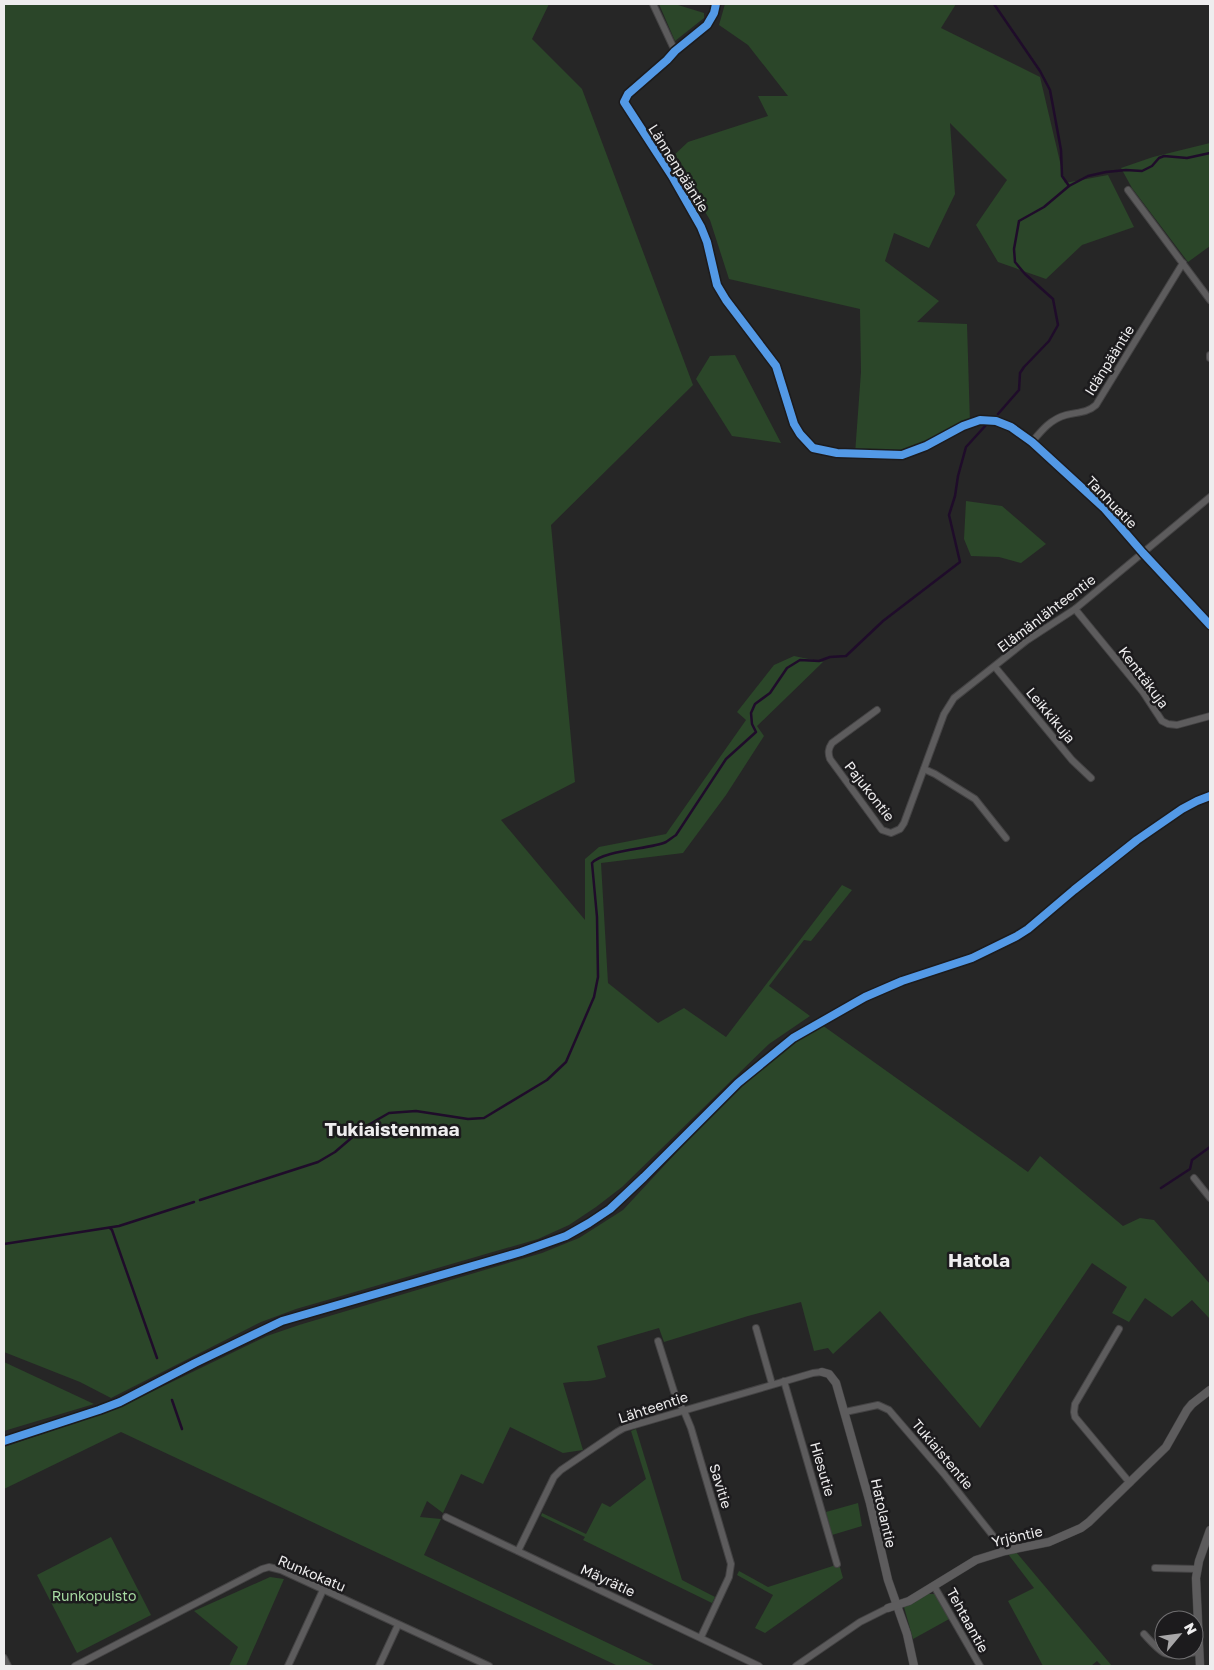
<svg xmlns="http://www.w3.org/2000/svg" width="1214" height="1670" viewBox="0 0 1214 1670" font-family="'Golos Text',sans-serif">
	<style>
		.green { fill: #2b4629 }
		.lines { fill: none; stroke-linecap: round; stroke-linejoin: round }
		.stream { stroke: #1f0c2a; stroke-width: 2.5 }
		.minor-casing { stroke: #444344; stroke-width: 8 }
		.tertiary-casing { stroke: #444344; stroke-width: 9 }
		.minor { stroke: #5d5c5d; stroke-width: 6 }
		.tertiary { stroke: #5d5c5d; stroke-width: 8 }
		.cycleway-casing { stroke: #1c1b1d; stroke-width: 11 }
		.cycleway { stroke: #5399e6; stroke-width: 8 }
		.labels { text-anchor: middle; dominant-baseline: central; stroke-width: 5; stroke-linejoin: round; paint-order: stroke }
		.street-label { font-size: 14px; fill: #eeedee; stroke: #1c1b1d }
		.park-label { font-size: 14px; fill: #a7dca2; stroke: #1c1b1d }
		.district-label { font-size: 19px; font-weight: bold; fill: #eeedee; stroke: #1c1b1d }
	</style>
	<rect width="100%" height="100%" fill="#262626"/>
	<!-- green -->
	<g class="green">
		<polygon points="4,4 549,4 532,39 582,89 693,385 551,525 575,782 501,820 585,920 585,859 599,847 666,834 746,720 737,712 774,665 794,656 823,662 757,726 764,736 726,795 683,853 601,863 608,983 658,1023 684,1008 726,1037 842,885 852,890 811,941 804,940 769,986 810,1016 769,1044 622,1187 596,1207 569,1225 538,1239 296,1309 261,1322 111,1398 80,1382 4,1352"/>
		<polygon points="659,4 678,4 678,5 704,13 704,18 675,41"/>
		<polygon points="725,4 956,4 941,28 1040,77 1065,183 1108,175 1134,227 1082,245 1046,279 998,262 976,225 1007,180 950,123 955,194 929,248 894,233 885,261 939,301 917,322 967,324 970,424 902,455 855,454 861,372 860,309 729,279 710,220 672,157 688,142 768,116 758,96 788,96 748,45 719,25"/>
		<polygon points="1210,143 1210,246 1188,262 1132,188 1121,168 1153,157"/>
		<polygon points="735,355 781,443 732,436 696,379 710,356"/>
		<polygon points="966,501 1002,506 1046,544 1021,563 999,557 971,556 964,539"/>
		<path d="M822,1025L1028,1172L1040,1156L1123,1226L1140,1218L1154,1220L1210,1284V1319L1192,1300L1172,1317L1145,1298L1129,1322L1112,1313L1127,1287L1092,1263L980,1428L880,1311L833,1354L828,1348L814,1351L801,1302L748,1316L664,1342L659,1328L597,1346L606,1377C592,1383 578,1380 563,1383L583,1450L563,1453L510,1427L483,1484L461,1474L443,1513L427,1501L420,1517L441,1519L424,1555L656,1666H618L121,1432L4,1489V1447L116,1409L267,1336L299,1325L542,1253L579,1238L623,1210L739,1085L776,1055L800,1037Z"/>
		<polygon points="4,1362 94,1404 4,1431"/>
		<polygon points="636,1429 682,1580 715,1597 712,1603 583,1540 585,1537 541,1516 542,1513 586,1534 602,1503 610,1507 646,1479 631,1431"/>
		<polygon points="858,1503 862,1526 832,1535 826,1512"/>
		<polygon points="111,1537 151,1615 77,1653 37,1575"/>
		<polygon points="1016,1552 1112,1666 1102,1666 1097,1661 1091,1666 1043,1666 1008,1601 1034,1588 1008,1554"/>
		<polygon points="839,1564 843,1578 765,1633 755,1628 773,1595 737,1575 739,1571 768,1587"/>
		<polygon points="270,1577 284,1579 246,1666 229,1666 238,1647 194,1611"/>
		<polygon points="928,1594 935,1594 951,1618 913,1639 904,1607"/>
	</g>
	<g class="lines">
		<!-- stream -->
		<g class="stream">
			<polyline points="994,4 1040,71 1050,90 1061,150 1062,176 1069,186"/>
			<polyline points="998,414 1019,390 1020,373 1024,367 1049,341 1058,325 1053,299 1025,274 1015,262 1014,249 1019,221 1044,207 1069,186 1088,176 1106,172 1126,170 1142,171 1152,166 1159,158 1164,156 1187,158 1210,153"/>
			<polyline points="1161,1188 1190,1169 1192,1160 1210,1147"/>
			<path d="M200,1200L318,1162L335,1152L363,1128L389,1113L416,1111L468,1119L484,1118L547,1080L566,1062L594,997L598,977L597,917L592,863C603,850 651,849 666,842C669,840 673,837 676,835L726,759L756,732L752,724L751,713L755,704L770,693L787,668L800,660L819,661L830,657L846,656L883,621L960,562L949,515L955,496L958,476L966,447L987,424"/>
			<polyline points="110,1228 112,1230 157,1358"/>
			<polyline points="4,1244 119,1226 194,1202"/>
			<polyline points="172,1400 182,1429"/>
		</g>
		<!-- minor casing -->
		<g class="minor-casing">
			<g id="minor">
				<polyline points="653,4 675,51"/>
				<polyline points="716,4 714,13 707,25 675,51 667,60 628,94 624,102 672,176 701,227 707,242 717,285 726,300 776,366 794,424 800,434 813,448 837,453 902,455 926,446 963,426 980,420 996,421 1011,427 1032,442 1104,508 1143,553 1210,625"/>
				<polyline points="1128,190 1210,300"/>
				<polyline points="1210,355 1210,358"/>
				<path d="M1032,442C1042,430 1051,419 1066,415C1078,412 1087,413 1096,405L1183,263"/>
				<polyline points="1075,609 1143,692 1162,721 1168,724 1177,725 1210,716"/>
				<polyline points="995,667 1072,760 1091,778"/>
				<path d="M877,710L832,743C828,749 828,753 830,759L882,830L891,833L900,829L904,823L944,714L954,698L1026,641L1075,609L1210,497"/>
				<polyline points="924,769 935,774 975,799 1006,838"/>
				<polyline points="1194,1178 1210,1198"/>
				<polyline points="756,1328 772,1384"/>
				<polyline points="1119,1329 1075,1404 1074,1412 1075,1417 1130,1483"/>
				<polyline points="658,1341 676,1398 684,1411 691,1428 731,1564 729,1577 701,1637"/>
				<polyline points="784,1381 837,1564"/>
				<polyline points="845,1412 878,1405 889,1410 944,1474 1005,1551"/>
				<polyline points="446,1517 759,1666"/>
				<polyline points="518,1551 554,1477 561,1470 617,1432 624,1428 813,1373 822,1372"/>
				<polyline points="1155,1568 1197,1569"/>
				<polyline points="934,1586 980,1666"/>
				<path d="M1144,1634C1167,1660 1166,1656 1199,1652"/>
				<polyline points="4,1658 8,1666"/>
				<polyline points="75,1666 262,1569 269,1567 281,1570 489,1666"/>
				<polyline points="288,1666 323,1590"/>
				<polyline points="379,1666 398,1625"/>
				<polyline points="796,1666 860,1622 888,1608"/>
			</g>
		</g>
		<!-- tertiary casing -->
		<g class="tertiary-casing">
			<g id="tertiary">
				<polyline points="822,1372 829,1374 836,1383 870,1503 888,1580 907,1634 914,1666"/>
				<polyline points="888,1608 909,1601 976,1560 1005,1551 1049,1542 1081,1528 1089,1522 1166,1447 1187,1410 1192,1404 1210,1390"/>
				<polyline points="1200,1666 1196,1578 1199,1561 1210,1530"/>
			</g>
		</g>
		<!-- minor -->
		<use href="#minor" class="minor"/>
		<!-- tertiary -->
		<use href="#tertiary" class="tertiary"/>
		<!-- cycleway casing -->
		<g class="cycleway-casing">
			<g id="cycleway">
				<polyline points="716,4 714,13 707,25 675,51 667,60 628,94 624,102 672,176 701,227 707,242 717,285 726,300 776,366 794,424 800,434 813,448 837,453 902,455 926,446 963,426 980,420 996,421 1011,427 1032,442 1104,508 1143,553 1210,625"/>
				<polyline points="4,1441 99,1410 120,1402 195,1363 282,1321 521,1252 566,1236 589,1223 610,1209 644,1177 738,1083 793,1038 865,997 902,981 972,958 1017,936 1028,929 1074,890 1137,840 1182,809 1197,801 1210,796"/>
			</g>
		</g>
		<!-- cycleway -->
		<use href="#cycleway" class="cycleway"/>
	</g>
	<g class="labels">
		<!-- street labels -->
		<g class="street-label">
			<text transform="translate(679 168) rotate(58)">Lännenpääntie</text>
			<text transform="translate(1109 360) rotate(-58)">Idänpääntie</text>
			<text transform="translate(1112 502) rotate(46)">Tanhuatie</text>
			<text transform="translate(1046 613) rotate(-37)">Elämänlähteentie</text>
			<text transform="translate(1144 677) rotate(53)">Kenttäkuja</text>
			<text transform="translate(1051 715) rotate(50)">Leikkikuja</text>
			<text transform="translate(870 791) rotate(52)">Pajukontie</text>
			<text transform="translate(653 1407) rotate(-18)">Lähteentie</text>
			<text transform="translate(943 1454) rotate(50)">Tukiaistentie</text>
			<text transform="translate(823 1469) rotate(74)">Hiesutie</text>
			<text transform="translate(721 1486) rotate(73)">Savitie</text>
			<text transform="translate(884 1513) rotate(77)">Hatolantie</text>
			<text transform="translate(1017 1536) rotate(-13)">Yrjöntie</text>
			<text transform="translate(312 1573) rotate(23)">Runkokatu</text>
			<text transform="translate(608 1580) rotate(25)">Mäyrätie</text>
			<text transform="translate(968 1620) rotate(61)">Tehtaantie</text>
		</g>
		<!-- park labels -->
		<g class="park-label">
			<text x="94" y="1595">Runkopuisto</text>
		</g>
		<!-- district labels -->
		<g class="district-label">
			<text x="392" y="1128">Tukiaistenmaa</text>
			<text x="979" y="1259">Hatola</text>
		</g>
	</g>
	<!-- border -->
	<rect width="1214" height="1670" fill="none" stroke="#eeedee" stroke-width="10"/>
	<!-- north arrow -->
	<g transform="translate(1179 1635) rotate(61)"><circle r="24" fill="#1c1b1d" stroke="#706f71"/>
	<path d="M0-4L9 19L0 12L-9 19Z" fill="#a8a7a8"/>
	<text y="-8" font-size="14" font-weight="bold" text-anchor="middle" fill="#eeedee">N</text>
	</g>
</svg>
